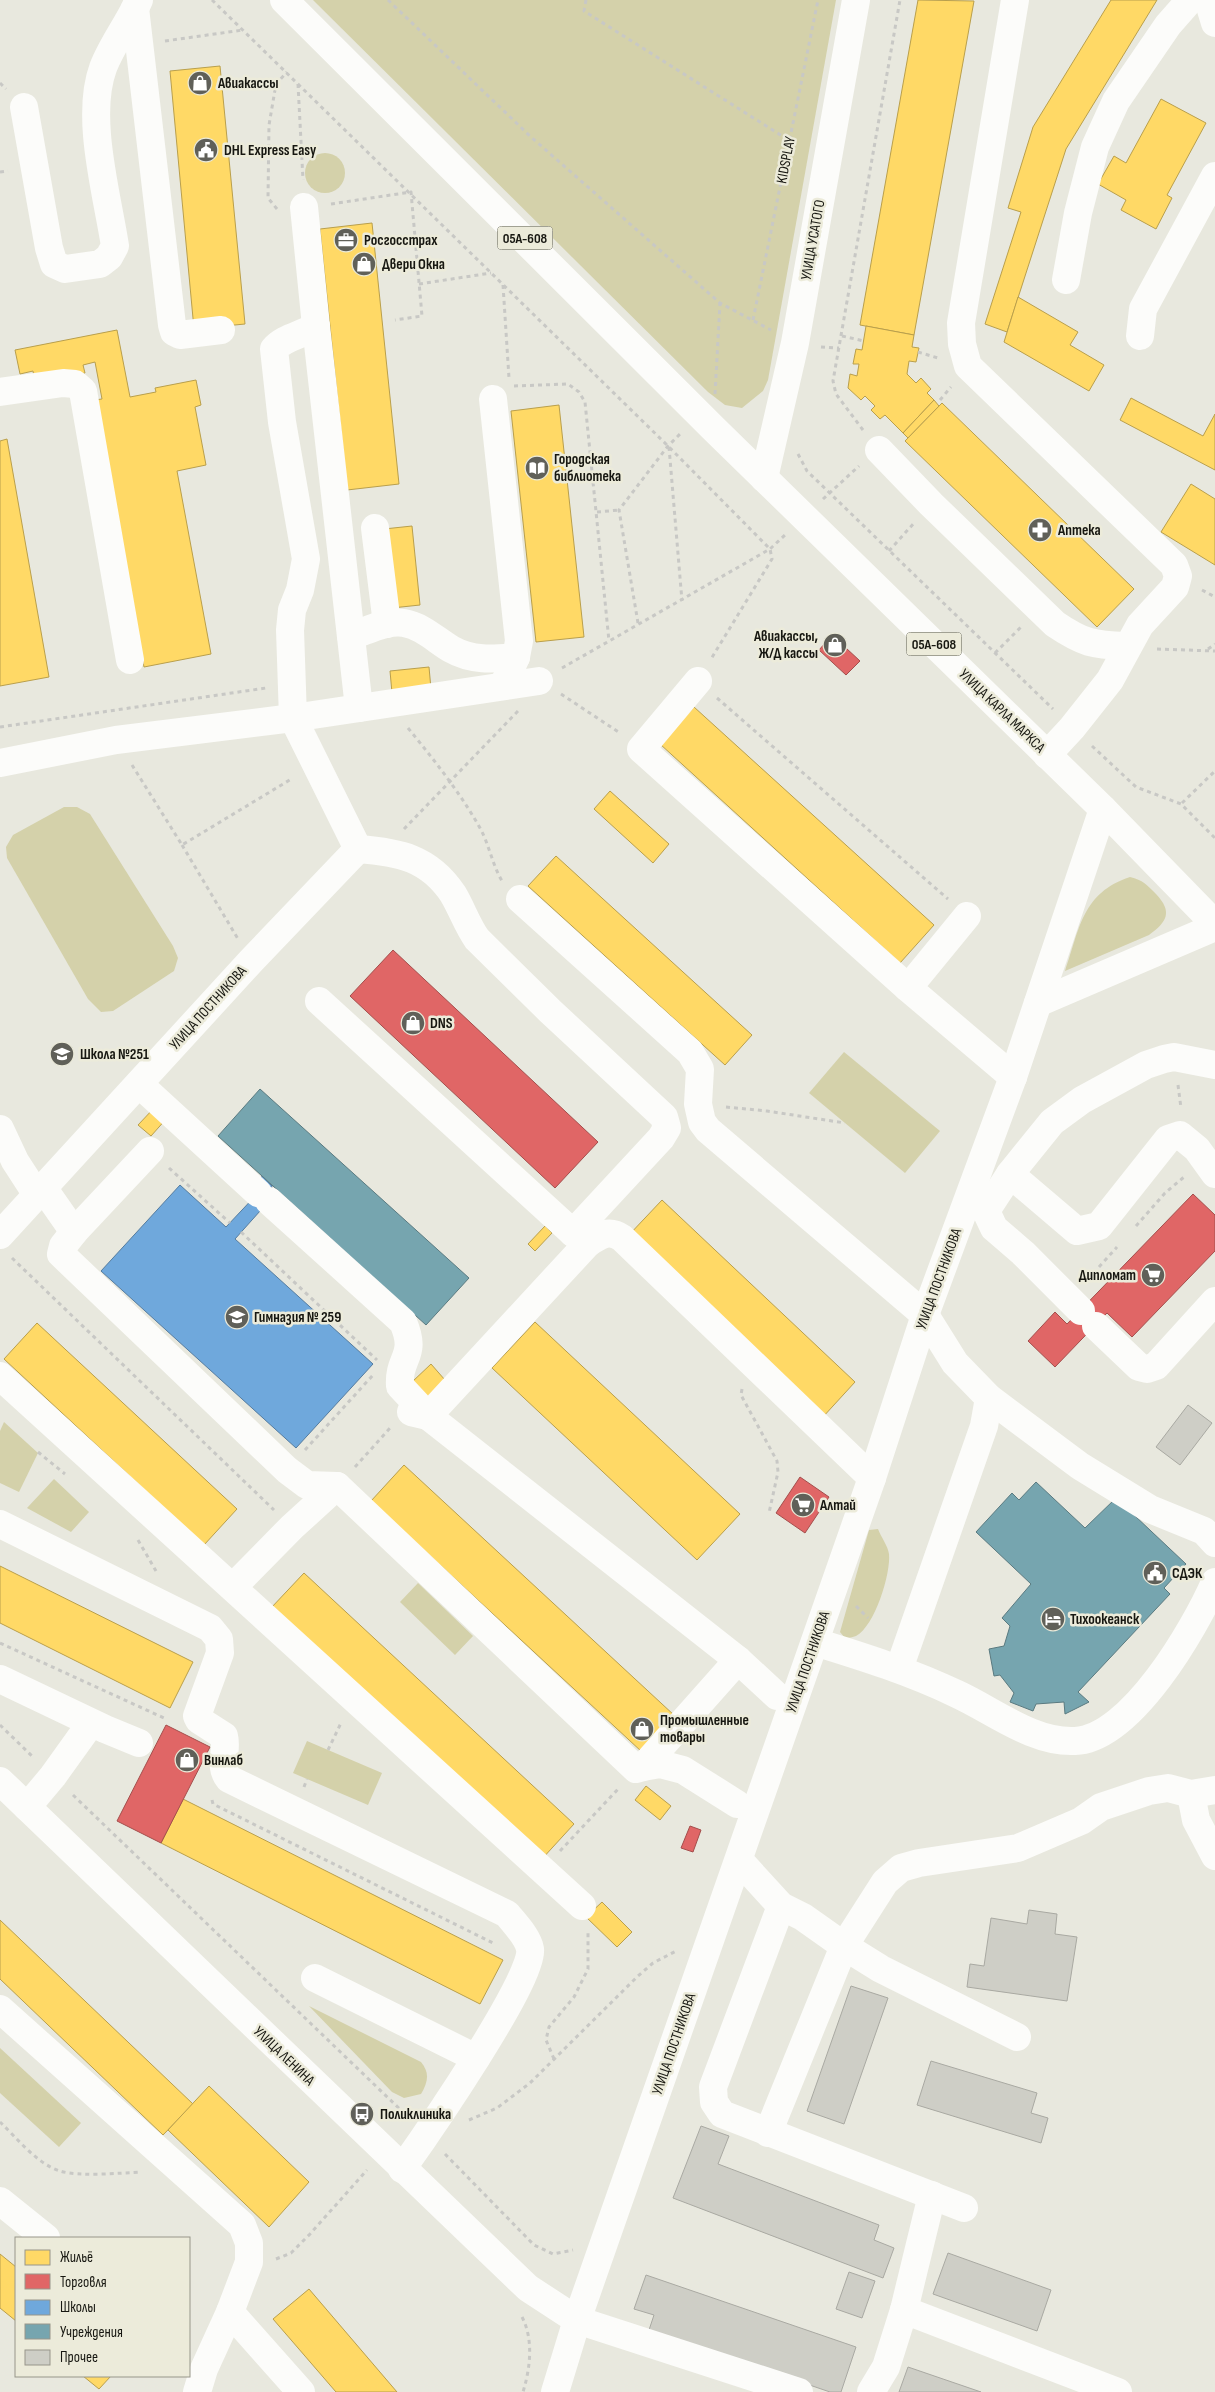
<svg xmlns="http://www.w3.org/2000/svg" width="1215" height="2392" viewBox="0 0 1215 2392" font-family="'Sofia Sans Condensed',sans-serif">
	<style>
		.green { fill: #d4d1aa }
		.homes { fill: #ffd966; stroke: #b99f4c }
		.shops { fill: #e06666; stroke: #a44e4c }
		.schools { fill: #6fa8dc; stroke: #557c9f }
		.public { fill: #76a5af; stroke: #5a7a80 }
		.building { fill: #cecec6; stroke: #a9a9a2 }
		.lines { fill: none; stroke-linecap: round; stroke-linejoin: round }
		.path { stroke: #c8c8c5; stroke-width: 3; stroke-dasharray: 4 4; stroke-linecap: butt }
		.minor { stroke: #fcfcfa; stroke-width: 28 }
		.major { stroke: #fcfcfa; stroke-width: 28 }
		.highway { stroke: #fcfcfa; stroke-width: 28 }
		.labels { text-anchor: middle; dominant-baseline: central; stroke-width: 5; stroke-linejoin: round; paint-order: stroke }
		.shield { fill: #ecebda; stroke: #57574d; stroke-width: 1 }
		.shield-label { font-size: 14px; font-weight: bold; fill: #171711 }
		.poi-label { font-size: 15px; font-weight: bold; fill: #171711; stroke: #ecebda; text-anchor: start }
		.street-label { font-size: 15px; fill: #171711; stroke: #ecebda }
	</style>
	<rect width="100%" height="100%" fill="#e8e8de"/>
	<!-- green -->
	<g class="green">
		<polygon points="313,0 836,0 768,380 763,391 742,408 725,405 708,392"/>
		<circle cx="325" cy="173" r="20"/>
		<polygon points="64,807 77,807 90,814 173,946 178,958 174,971 113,1011 101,1012 88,999 7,858 6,847 13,835"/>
		<path d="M1130,877C1143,880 1147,885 1156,894C1173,912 1167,922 1149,935L1065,971C1080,928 1082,893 1130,877Z"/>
		<polygon points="844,1052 940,1131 905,1173 809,1093"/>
		<polygon points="4,1422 38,1453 19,1492 0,1483 0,1431"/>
		<polygon points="54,1479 89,1512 71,1532 27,1508"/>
		<path d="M878,1529C881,1537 888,1546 889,1554C891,1573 875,1626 856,1636C853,1637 849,1638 845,1638L840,1632L869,1530Z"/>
		<polygon points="418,1583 473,1636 455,1655 400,1602"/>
		<polygon points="307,1741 382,1773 368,1805 293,1773"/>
		<path d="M309,2006L421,2062C430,2073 428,2082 421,2094L404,2098L392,2092Z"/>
		<polygon points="0,2048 81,2123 59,2147 0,2093"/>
	</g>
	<!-- homes -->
	<g class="homes">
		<polygon points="918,0 974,1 914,335 860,325"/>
		<polygon points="1111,0 1157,0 1066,149 1007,332 985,324 1021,212 1008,208 1033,127"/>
		<polygon points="220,66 245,324 194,329 170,71"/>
		<polygon points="1161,99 1206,123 1167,195 1172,198 1156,229 1121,210 1126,200 1098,184 1114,156 1126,163"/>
		<polygon points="372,223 399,484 347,490 320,229"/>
		<polygon points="1018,297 1078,332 1070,345 1104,365 1089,391 1004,342"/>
		<polygon points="866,326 914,335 912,347 919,348 916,362 909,361 907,374 916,383 921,378 931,389 927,393 934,400 903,433 885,415 880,419 871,410 875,406 865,396 861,400 848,388 850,374 857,376 859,364 853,364 856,349 862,350"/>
		<polygon points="117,330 130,397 156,392 155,388 196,380 201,405 195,407 206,465 177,471 211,654 144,667 94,400 102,399 95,362 83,365 85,373 35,383 33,371 20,374 15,350"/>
		<polygon points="1131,398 1203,436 1215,414 1215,470 1120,420"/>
		<polygon points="934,400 939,406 908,438 903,433"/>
		<polygon points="942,403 1134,589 1097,627 905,441"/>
		<polygon points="559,405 584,637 536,642 511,411"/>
		<polygon points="7,439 49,677 0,686 0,441"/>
		<polygon points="1191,484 1215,499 1215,565 1161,532"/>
		<polygon points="412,526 420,605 392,608 384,529"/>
		<polygon points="429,667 431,689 392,693 390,671"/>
		<polygon points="694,707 934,925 900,963 660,744"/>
		<polygon points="610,791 669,844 653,863 594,809"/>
		<polygon points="556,856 752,1035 725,1065 528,886"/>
		<polygon points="155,1107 167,1118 151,1136 138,1125"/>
		<polygon points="662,1200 855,1382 822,1418 628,1236"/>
		<polygon points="545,1226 552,1233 535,1251 528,1244"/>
		<polygon points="535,1322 740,1514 697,1560 492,1368"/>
		<polygon points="37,1323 237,1509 204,1545 4,1359"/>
		<polygon points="431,1364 445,1380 427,1397 412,1382"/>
		<polygon points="404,1465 675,1716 642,1752 371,1501"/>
		<polygon points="0,1566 193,1662 170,1708 0,1623"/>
		<polygon points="304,1573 574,1824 541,1860 271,1608"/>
		<polygon points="646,1786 671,1806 660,1820 635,1800"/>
		<polygon points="183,1799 503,1960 480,2004 161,1843"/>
		<polygon points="602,1902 632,1932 617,1947 586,1917"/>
		<polygon points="0,1920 193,2104 163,2135 0,1979"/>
		<polygon points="209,2086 309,2182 269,2227 168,2130"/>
		<polygon points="0,2254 16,2267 16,2321 0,2308"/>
		<polygon points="309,2289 397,2392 336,2392 273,2319"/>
		<polygon points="83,2376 111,2376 99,2389"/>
	</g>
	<!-- shops -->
	<g class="shops">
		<polygon points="832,635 860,661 846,675 819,650"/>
		<polygon points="393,950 598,1142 555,1188 350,996"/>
		<polygon points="1193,1194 1215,1215 1215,1251 1132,1337 1107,1313 1055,1367 1028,1341 1055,1312 1067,1324"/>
		<polygon points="800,1477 829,1497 805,1533 776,1513"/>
		<polygon points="166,1725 210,1747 161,1843 117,1821"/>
		<polygon points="690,1826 701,1830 693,1852 681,1848"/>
	</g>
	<!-- schools -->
	<polygon class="schools" points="262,1176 272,1186 269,1201 235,1239 373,1364 296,1448 101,1271 180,1185 226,1227 258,1193"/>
	<!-- public -->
	<g class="public">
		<polygon points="260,1089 469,1278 426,1325 218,1136"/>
		<polygon points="1036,1482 1085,1528 1116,1498 1186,1564 1164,1588 1170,1594 1078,1692 1089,1702 1065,1714 1064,1702 1036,1704 1033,1711 1010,1702 1014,1693 1000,1675 994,1676 989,1649 1004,1646 1010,1626 1002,1618 1031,1584 976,1532 1012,1493 1019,1500"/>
	</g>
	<!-- building -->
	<g class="building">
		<polygon points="1188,1405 1212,1423 1180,1465 1156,1447"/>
		<polygon points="1029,1910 1057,1914 1055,1934 1077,1937 1067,2001 967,1987 970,1964 984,1966 991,1918 1027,1924"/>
		<polygon points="851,1986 888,1998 844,2124 807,2111"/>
		<polygon points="931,2061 1037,2093 1031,2113 1048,2118 1041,2143 917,2105"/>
		<polygon points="701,2126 729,2136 718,2164 879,2225 874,2240 894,2248 883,2278 673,2198"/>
		<polygon points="948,2253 1051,2290 1037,2331 933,2294"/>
		<polygon points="849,2272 875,2281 862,2318 836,2309"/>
		<polygon points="646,2275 856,2347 841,2392 830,2392 649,2330 654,2315 634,2309"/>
		<polygon points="908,2367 981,2392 899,2392"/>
	</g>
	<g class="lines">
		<!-- path -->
		<g class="path">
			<polyline points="212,0 668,446 770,549 772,559 711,659"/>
			<polyline points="388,0 531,137 720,303 771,330"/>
			<polyline points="586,0 584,11 790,141"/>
			<polyline points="165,41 243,30"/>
			<polyline points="0,83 6,89"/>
			<polyline points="298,84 303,180"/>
			<polyline points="0,172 8,171"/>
			<polyline points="331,204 411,192 422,316 395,320"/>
			<polyline points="277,209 268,198 269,125 276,84 287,72"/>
			<polyline points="419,284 491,273"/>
			<polyline points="503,285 509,378"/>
			<polyline points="753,320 818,0"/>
			<polyline points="842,336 864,341"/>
			<polyline points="821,347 839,348"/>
			<polyline points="918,352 938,358"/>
			<polyline points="514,386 568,384 579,392 585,402 609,641"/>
			<polyline points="715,394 720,303"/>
			<polyline points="940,400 951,387"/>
			<polyline points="863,430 836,394 833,381 900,0"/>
			<polyline points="669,447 682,601"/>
			<polyline points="798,454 807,471 1053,709"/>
			<polyline points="823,499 859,466"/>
			<polyline points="597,512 619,510"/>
			<polyline points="889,551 914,523"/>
			<polyline points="1202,590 1215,597"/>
			<polyline points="638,623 619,510 668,446 681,433"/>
			<polyline points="1157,649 1215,651"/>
			<polyline points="1208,649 1215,644"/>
			<polyline points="995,653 1021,627"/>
			<polyline points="562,668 770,549 786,534"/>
			<polyline points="561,694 620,733"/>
			<polyline points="717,698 948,899"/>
			<polyline points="0,727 266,688"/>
			<path d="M408,728C434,760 459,791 480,828C489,844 492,864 502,881"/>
			<polyline points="1092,746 1136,787 1181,804 1215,838"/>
			<polyline points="132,765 182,845 293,778"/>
			<polyline points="1182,803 1215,771"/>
			<polyline points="404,829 518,711"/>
			<polyline points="182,845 238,939"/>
			<polyline points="1178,1085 1181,1108"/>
			<polyline points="726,1107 767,1111 845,1123"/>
			<polyline points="169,1168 230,1223"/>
			<polyline points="1136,1226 1165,1193 1184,1177"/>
			<polyline points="241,1232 377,1360"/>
			<polyline points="12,1258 274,1510"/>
			<polyline points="1099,1267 1117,1247"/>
			<polyline points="742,1389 741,1395 777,1461 778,1472 769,1513"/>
			<polyline points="305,1450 373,1375"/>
			<polyline points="38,1452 65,1474"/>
			<polyline points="355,1467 391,1427"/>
			<polyline points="138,1540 156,1571"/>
			<polyline points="856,1606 868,1618"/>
			<polyline points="0,1643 164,1718"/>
			<polyline points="0,1725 34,1758"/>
			<polyline points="328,1750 341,1723"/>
			<polyline points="304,1787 307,1779"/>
			<polyline points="73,1795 407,2116"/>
			<polyline points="212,1800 213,1804 495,1944"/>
			<polyline points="560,1851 619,1788"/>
			<polyline points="554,2059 546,2040 549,2027 574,1997 588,1969 588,1931"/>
			<polyline points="469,2120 497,2108 530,2083 638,1976 653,1963 678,1950"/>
			<path d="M0,2122C17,2138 37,2164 60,2171C79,2177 120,2173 141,2172"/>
			<polyline points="445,2154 534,2245 553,2254 573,2250"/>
			<polyline points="276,2259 291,2253 310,2234 367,2170"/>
			<path d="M522,2317C534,2340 530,2369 523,2392"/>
		</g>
		<!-- minor -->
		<g class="minor">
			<polyline points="1015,0 961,323 962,344 968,366 1174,565 1178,576 1175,587 1140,625 1110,680 1072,728 1047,755"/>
			<polyline points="1208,0 1215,23"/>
			<polyline points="135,8 172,325 174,332 180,335 221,330"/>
			<path d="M24,107L49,248L54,264L65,269L100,264L109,257L115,246C107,194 85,117 103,68C112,44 129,23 139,0"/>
			<path d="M304,207L316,326C303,335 284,337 274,349L282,422L306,559L300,590L292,610L290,630L293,718L358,849"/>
			<polyline points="1066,280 1078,213 1095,147 1116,101 1168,25 1190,0"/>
			<polyline points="316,326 359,708"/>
			<polyline points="1140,336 1143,309 1215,176"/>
			<polyline points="0,392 63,383 75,384 83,391 130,660"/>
			<polyline points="493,399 519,641 516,657 503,686"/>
			<path d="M879,450L931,504L1055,624C1083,643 1093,645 1126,646"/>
			<polyline points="764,478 795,343 856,0"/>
			<polyline points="375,528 387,624"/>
			<path d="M351,636C367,631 387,620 404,623C422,626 436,640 451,649C472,661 493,659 516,657"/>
			<polyline points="698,681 641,749 908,988 1013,1077"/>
			<polyline points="0,763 116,740 293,718 539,681"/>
			<polyline points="520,899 690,1052 700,1069 698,1104 702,1122 708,1130 925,1315 955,1363 989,1398 1080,1466 1150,1509 1204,1531 1215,1543"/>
			<polyline points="908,988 967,916"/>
			<path d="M319,1001L573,1233L661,1138L667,1128L664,1117L550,1011L477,939C467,925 462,909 453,894C429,858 399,852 358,849"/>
			<polyline points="139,1084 258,1193"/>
			<polyline points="0,1129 15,1161 37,1195"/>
			<polyline points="150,1151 74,1232 63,1246 61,1254 287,1470 307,1485 337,1486 292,1527 233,1587"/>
			<polyline points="1010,1174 1077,1231 1099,1226 1168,1139 1180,1135 1197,1149 1215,1174"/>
			<polyline points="44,1189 74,1232"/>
			<polyline points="973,1197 986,1211 994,1228 1023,1253 1081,1311"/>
			<path d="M269,1201L403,1322C418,1357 398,1356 400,1386L428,1416L738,1660L777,1696"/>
			<polyline points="986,1211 1010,1174 1052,1122 1082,1100 1146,1065 1164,1059 1174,1057 1215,1065"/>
			<polyline points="0,1235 251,961 358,849"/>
			<path d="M588,1243C600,1235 609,1229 622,1238L872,1478"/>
			<polyline points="1096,1326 1139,1367 1147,1369 1156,1366 1215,1301"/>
			<polyline points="0,1376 582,1906"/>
			<polyline points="411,1412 428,1416 588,1243 573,1233"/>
			<polyline points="337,1486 636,1769 643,1767 738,1660"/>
			<path d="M0,1524L210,1628L219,1639L220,1653L197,1716L199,1720L224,1736C228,1751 218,1766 229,1779L507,1914C515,1924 528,1937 530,1949C535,1978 424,2138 402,2169"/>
			<path d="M815,1642C864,1657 911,1672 957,1694C994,1711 1033,1743 1075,1741C1131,1739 1195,1628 1215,1582"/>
			<polyline points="899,1669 984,1426 989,1398"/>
			<polyline points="0,1679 105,1729 139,1743"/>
			<polyline points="643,1767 660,1764 683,1770 737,1804"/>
			<polyline points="0,1781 528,2288 577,2320 799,2392"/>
			<polyline points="1191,1794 1196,1820 1215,1856"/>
			<polyline points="27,1807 53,1776 91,1723"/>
			<polyline points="739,1860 781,1906 803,1917 844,1946 885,1882 901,1868 919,1863 1018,1848 1081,1821 1101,1807 1149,1791 1168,1788 1191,1794 1215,1790"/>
			<polyline points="781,1906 713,2087 714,2102 722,2114 964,2208"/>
			<polyline points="315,1978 476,2058"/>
			<polyline points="0,2009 242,2225 249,2243 249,2262 230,2312 204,2369 197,2392"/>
			<polyline points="768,2133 844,1946 881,1969 1017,2037"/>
			<polyline points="0,2201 46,2238"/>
			<polyline points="904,2310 932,2195"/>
			<polyline points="230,2312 301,2392"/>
			<polyline points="871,2392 886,2367 904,2310 1118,2392"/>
		</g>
		<!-- major -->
		<g class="major">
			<polyline points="1038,1003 1215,927"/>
			<polyline points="555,2392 577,2320 872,1478 925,1315 1013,1077 1103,809"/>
		</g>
		<!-- highway -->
		<polyline class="highway" points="284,0 714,429 1103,809 1215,924"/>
	</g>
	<!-- icons -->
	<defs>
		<g id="shop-disc" transform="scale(1.25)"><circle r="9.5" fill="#606059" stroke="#ecebda"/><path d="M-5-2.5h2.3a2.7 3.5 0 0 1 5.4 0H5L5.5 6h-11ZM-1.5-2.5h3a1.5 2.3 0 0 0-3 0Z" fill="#fff"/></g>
		<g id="civic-disc" transform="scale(1.25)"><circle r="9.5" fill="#606059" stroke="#ecebda"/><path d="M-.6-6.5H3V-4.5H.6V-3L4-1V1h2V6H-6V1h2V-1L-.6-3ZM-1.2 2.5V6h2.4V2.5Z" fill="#fff"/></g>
		<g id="office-disc" transform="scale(1.25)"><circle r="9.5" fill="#606059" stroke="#ecebda"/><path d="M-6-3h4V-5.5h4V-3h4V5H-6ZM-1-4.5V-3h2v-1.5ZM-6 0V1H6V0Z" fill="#fff"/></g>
		<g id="library-disc" transform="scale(1.25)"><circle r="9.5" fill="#606059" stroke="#ecebda"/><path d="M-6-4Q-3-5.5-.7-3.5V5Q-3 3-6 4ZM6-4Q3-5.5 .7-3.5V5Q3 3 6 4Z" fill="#fff"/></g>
		<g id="pharmacy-disc" transform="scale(1.25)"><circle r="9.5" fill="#606059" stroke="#ecebda"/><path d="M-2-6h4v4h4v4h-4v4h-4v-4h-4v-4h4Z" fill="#fff"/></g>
		<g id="school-disc" transform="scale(1.25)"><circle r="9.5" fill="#606059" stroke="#ecebda"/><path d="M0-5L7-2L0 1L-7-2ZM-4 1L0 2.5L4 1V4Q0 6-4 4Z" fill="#fff"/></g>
		<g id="supermarket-disc" transform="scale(1.25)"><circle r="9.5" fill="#606059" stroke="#ecebda"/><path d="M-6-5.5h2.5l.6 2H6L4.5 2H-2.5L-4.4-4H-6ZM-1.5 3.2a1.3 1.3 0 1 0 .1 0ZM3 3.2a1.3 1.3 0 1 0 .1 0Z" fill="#fff"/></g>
		<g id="hotel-disc" transform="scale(1.25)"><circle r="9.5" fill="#606059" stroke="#ecebda"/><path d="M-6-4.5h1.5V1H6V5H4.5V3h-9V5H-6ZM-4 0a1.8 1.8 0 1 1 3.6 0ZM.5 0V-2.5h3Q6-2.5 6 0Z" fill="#fff"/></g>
		<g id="bus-disc" transform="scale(1.25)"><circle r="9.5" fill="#606059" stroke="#ecebda"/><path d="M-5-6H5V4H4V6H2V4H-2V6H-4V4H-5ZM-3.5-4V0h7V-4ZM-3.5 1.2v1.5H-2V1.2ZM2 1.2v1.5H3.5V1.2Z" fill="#fff"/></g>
	</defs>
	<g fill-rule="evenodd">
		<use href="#shop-disc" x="200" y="83"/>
		<use href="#civic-disc" x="206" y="150"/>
		<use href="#office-disc" x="346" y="240"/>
		<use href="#shop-disc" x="364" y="264"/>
		<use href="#library-disc" x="537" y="468"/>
		<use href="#pharmacy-disc" x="1040" y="530"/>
		<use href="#shop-disc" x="835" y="645"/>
		<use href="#shop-disc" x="413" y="1023"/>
		<use href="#school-disc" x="62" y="1054"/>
		<use href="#supermarket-disc" x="1153" y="1275"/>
		<use href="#school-disc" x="237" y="1317"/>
		<use href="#supermarket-disc" x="803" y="1505"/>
		<use href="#civic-disc" x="1155" y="1573"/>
		<use href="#hotel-disc" x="1053" y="1619"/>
		<use href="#shop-disc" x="642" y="1729"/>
		<use href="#shop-disc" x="187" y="1760"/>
		<use href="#bus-disc" x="362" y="2114"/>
	</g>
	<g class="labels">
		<!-- shield labels -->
		<g class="shield">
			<rect x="497.5" y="226.5" width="55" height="23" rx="4"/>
			<rect x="906.5" y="632.5" width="55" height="23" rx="4"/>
		</g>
		<g class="shield-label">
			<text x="525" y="238">05А-608</text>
			<text x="934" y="644">05А-608</text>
		</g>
		<!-- poi labels -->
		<g class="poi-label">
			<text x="218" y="83">Авиакассы</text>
			<text x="224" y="150">DHL Express Easy</text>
			<text x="364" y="240">Росгосстрах</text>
			<text x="382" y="264">Двери Окна</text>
			<text x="554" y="459">Городская<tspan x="554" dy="17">библиотека</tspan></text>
			<text x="1058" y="530">Аптека</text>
			<text x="818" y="636" text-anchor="end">Авиакассы,<tspan x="818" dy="17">Ж/Д кассы</tspan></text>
			<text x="430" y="1023">DNS</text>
			<text x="80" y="1054">Школа №251</text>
			<text x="1136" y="1275" text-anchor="end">Дипломат</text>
			<text x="254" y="1317">Гимназия № 259</text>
			<text x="820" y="1505">Алтай</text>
			<text x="1172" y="1573">СДЭК</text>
			<text x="1070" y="1619">Тихоокеанск</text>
			<text x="660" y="1720">Промышленные<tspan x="660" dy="17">товары</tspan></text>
			<text x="204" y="1760">Винлаб</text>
			<text x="380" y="2114">Поликлиника</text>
		</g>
		<!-- street labels -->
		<g class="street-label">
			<text transform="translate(786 160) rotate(-79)">KIDSPLAY</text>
			<text transform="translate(813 240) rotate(-80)">УЛИЦА УСАТОГО</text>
			<text transform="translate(1002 711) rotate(44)">УЛИЦА КАРЛА МАРКСА</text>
			<text transform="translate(208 1008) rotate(-48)">УЛИЦА ПОСТНИКОВА</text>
			<text transform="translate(939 1279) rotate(-70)">УЛИЦА ПОСТНИКОВА</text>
			<text transform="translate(808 1662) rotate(-71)">УЛИЦА ПОСТНИКОВА</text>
			<text transform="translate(674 2044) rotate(-71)">УЛИЦА ПОСТНИКОВА</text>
			<text transform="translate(284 2056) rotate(44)">УЛИЦА ЛЕНИНА</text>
		</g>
	</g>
	<!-- legend -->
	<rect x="15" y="2237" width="175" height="140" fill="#ecebda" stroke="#97968a"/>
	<rect x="25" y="2250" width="25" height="15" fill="#ffd966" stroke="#97968a"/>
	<text x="60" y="2262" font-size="15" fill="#171711">Жильё</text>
	<rect x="25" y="2274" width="25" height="15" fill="#e06666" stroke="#97968a"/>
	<text x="60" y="2287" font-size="15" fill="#171711">Торговля</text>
	<rect x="25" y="2300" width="25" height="15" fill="#6fa8dc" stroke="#97968a"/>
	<text x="60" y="2312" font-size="15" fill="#171711">Школы</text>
	<rect x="25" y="2324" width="25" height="15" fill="#76a5af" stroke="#97968a"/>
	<text x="60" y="2337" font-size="15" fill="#171711">Учреждения</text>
	<rect x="25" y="2350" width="25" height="15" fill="#cecec6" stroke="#97968a"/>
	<text x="60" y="2362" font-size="15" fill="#171711">Прочее</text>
</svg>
